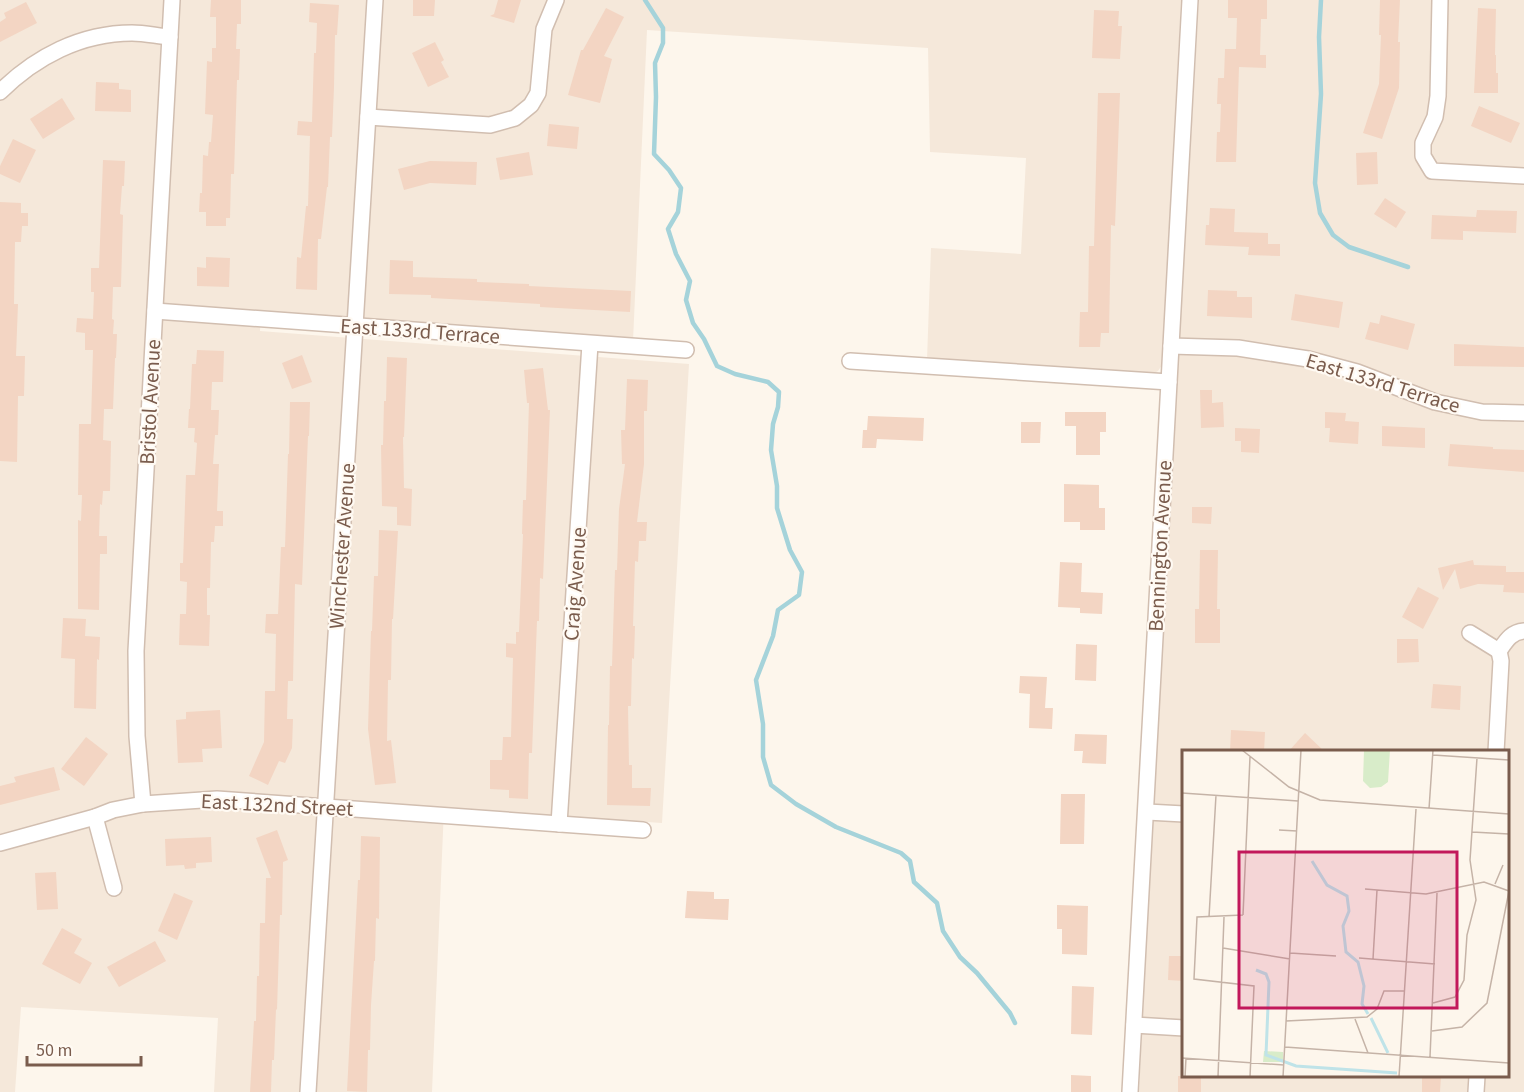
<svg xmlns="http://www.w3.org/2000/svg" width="1524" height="1092" viewBox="0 0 1524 1092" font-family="'Source Sans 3',sans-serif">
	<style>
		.residential { fill: #f5e8da; fill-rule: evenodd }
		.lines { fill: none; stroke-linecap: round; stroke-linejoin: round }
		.stream { stroke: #a5d3da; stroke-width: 4.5 }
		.building { fill: #f3d5c3 }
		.street-casing { stroke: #d1beb0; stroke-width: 18 }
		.street { stroke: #fff; stroke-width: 15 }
		.labels { text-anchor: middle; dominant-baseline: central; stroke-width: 4.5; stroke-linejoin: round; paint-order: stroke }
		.street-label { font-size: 21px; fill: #7a5c4d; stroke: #fffaf3 }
		.inset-river { fill: none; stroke: #bfe3e8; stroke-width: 3 }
		.inset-road { fill: none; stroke: #c5b3a7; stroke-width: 1.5 }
		.view { fill: #c2185b; fill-opacity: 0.15; stroke: #c2185b; stroke-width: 3 }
		.inset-edge { fill: none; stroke: #7a5c4d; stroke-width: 3 }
	</style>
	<rect width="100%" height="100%" fill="#fdf6ec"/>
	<!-- residential -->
	<g class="residential">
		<polygon points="0,0 1181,0 1162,365 1158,371 1152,374 927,360 931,248 1021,254 1026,158 930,152 928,48 647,30 633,341 261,311 260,331 689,364 662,823 444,808 432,1092 214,1092 218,1018 21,1007 15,1092 0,1092"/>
		<path d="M1199,0H1524V1092H1139L1158,709ZM1184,752H1508V1076H1184Z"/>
	</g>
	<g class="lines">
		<!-- stream -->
		<g class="stream">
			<polyline points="645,0 663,28 663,43 655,63 656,97 654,154 669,170 681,188 678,212 668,229 676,254 690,281 686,300 693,323 704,339 717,366 735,374 768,382 779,392 778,407 773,424 771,450 777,486 777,508 790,550 802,572 799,595 778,610 773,636 756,680 763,724 763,757 771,785 796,804 836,827 901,853 910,861 914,882 937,903 943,931 960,957 977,973 1010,1013 1015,1023"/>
			<polyline points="1321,0 1319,37 1321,94 1315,183 1320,213 1333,235 1349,247 1408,267"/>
		</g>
	</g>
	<!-- building -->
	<g class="building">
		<polygon points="211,0 241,0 241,24 237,24 236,49 240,49 239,80 237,80 234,174 231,174 230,218 226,218 226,226 206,226 206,212 199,212 200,193 202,193 203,155 208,156 209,142 211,142 213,115 205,114 207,61 212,62 212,48 216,48 216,17 210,17"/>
		<polygon points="413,0 435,0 434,16 413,16"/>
		<polygon points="498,0 521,0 514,23 490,16 494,14"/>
		<polygon points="1228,0 1267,0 1267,19 1261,19 1260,55 1266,55 1266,68 1239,67 1236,162 1216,162 1217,132 1220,132 1221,104 1217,104 1218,78 1224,78 1225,49 1236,49 1237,18 1228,18"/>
		<polygon points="1380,0 1400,0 1398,42 1400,42 1399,88 1382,139 1363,133 1379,84 1381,35 1379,35"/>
		<polygon points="26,2 37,23 0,42 0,22 6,18 4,13"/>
		<polygon points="310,3 339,5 337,35 335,35 334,87 332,137 330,137 328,187 327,187 321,239 318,239 317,290 296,289 297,257 301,258 306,206 308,206 310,136 297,135 298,121 312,122 314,53 316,53 317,23 309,22"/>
		<polygon points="606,8 624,17 604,56 612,59 600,103 568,95 581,50 583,50"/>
		<polygon points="1478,8 1496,9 1495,55 1496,55 1496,73 1498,73 1498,93 1474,93"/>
		<polygon points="1094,10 1119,11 1118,26 1122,26 1120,59 1092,58"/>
		<polygon points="435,42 444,60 441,62 449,77 428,87 412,53"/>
		<polygon points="96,82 119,83 119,89 131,90 131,112 95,111"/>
		<polygon points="1098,93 1120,93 1115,226 1111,225 1109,333 1101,333 1100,347 1079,347 1080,312 1088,312 1089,246 1094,246"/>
		<polygon points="62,98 75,119 43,139 30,119"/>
		<polygon points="1479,106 1520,123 1511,143 1471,126"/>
		<polygon points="549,124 579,127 577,149 547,146"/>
		<polygon points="13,139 36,150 20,183 0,174 0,166"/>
		<polygon points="529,152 533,175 500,180 496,158"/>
		<polygon points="1377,152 1378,184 1357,185 1356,153"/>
		<polygon points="103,160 125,161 124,186 122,186 120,214 123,215 121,287 113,287 112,319 114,320 113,334 117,334 116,358 115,358 113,409 104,409 103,440 111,441 110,491 103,491 102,505 100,504 99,536 107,536 107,554 100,554 99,610 78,609 78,520 81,521 82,495 78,495 79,424 91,424 93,350 85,350 85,333 76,332 77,318 93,319 94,292 91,292 91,268 99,268"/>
		<polygon points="430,161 477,162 476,185 430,183 404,190 398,169"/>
		<polygon points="1385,198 1406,212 1396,228 1374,214"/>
		<polygon points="0,202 21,203 21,213 28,213 28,226 22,226 21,242 15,242 14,304 18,304 16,356 25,356 24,396 18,396 17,462 0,461"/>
		<polygon points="1210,208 1235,209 1234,232 1268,233 1268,244 1280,244 1280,256 1248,255 1249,247 1205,245 1206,225 1209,225"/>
		<polygon points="1477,210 1517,211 1516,233 1463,231 1463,240 1431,239 1432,215 1476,217"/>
		<polygon points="206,257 230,258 229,287 197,286 197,267 206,268"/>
		<polygon points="390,260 413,261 413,277 477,279 477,282 529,284 529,286 631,291 630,312 540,307 540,304 431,298 431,295 389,294"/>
		<polygon points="1208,290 1237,291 1237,297 1252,297 1252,318 1207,316"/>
		<polygon points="1295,294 1343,302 1339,328 1291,320"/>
		<polygon points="1381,315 1415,324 1408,350 1365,339 1370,322 1379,324"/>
		<polygon points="1454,344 1524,347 1524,367 1454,366"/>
		<polygon points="197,350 224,351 223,382 212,382 211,410 219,410 218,435 215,435 213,464 219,464 217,511 223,511 223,526 215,526 214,542 211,542 210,588 207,588 207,615 210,615 209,646 179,645 180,614 186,614 187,582 180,581 180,563 183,563 186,475 195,475 197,443 194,442 195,428 188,428 189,409 190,409 192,364 196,364"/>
		<polygon points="302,355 312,382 292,389 282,363"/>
		<polygon points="387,357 407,358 404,437 403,437 404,488 412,489 411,526 397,525 397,507 382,506 381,445 383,445 384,401 386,401"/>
		<polygon points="543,368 548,410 550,410 543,579 540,578 539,621 537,621 532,753 529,753 528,799 509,798 509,790 490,789 490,760 502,760 503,737 511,737 513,658 506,657 506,643 516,644 516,632 519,632 523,534 522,534 523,500 526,500 529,403 527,403 524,370"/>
		<polygon points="627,379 648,380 647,411 644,411 644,464 637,522 647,522 646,541 639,541 638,562 635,561 633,626 635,626 634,659 632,658 631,706 628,706 629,765 632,765 632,788 651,788 650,806 607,805 608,725 609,725 610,666 612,666 615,570 617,570 619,509 625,464 622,464 621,430 625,430"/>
		<polygon points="1200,390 1212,390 1212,403 1223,402 1224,427 1201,428"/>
		<polygon points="290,402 310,402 309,436 308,436 302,585 295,584 293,681 288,681 287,719 293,719 292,748 285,763 279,761 268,785 249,776 264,742 265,691 275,691 276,634 265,633 266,614 278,614 281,547 285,547 288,454 289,454"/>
		<polygon points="1065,412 1106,412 1106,432 1100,432 1100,455 1076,455 1076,426 1065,426"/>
		<polygon points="1325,412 1346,413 1345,421 1359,422 1358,444 1329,442 1330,428 1325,428"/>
		<polygon points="868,416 924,418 923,441 877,439 876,448 862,448 863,430 867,430"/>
		<polygon points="1021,422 1041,422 1040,443 1021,443"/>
		<polygon points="1382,426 1425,428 1425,448 1382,446"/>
		<polygon points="1235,428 1260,429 1259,453 1241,452 1241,441 1235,441"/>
		<polygon points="1450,444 1493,447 1493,449 1524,450 1524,472 1448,466"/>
		<polygon points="1064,484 1099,485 1099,508 1105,508 1105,530 1080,530 1080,522 1064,522"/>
		<polygon points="1192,507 1212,507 1211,524 1192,523"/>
		<polygon points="379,530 398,531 393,619 392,619 391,680 388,680 387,741 391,740 396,783 375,785 368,729 371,631 372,631 374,576 378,576"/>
		<polygon points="1200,550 1218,550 1217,609 1220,609 1220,643 1195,643 1195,609 1199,609"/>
		<polygon points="1473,560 1474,565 1506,566 1506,572 1524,572 1524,593 1503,592 1504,585 1478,584 1460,589 1455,569 1443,590 1438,568"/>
		<polygon points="1060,562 1082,563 1081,592 1103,593 1102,614 1080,613 1080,608 1058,607"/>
		<polygon points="1418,587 1439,598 1423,629 1402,617"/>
		<polygon points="63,618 86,619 85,636 100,637 99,660 97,659 96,709 74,708 75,659 61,658"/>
		<polygon points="1397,639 1418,639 1419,662 1397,663"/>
		<polygon points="1076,644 1097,645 1096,681 1075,680"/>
		<polygon points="1020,676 1047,677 1045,708 1053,708 1052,729 1029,728 1030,694 1019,693"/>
		<polygon points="1433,684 1461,686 1460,710 1431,708"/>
		<polygon points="220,710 222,748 202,749 203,762 178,763 176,720 186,719 186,712"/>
		<polygon points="1231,730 1265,732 1264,752 1230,752"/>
		<polygon points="1305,733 1325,752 1288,752"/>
		<polygon points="1075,734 1107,735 1106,764 1082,763 1083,751 1074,751"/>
		<polygon points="86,737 108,754 84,786 61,769"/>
		<polygon points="54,767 60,790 0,805 0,786 16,782 14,777"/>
		<polygon points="1061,794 1085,794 1084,844 1060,844"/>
		<polygon points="277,830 288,860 283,862 282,915 280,915 277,1010 276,1009 274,1060 272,1060 271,1092 250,1092 254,1021 256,1021 257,976 259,976 260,923 265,923 266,878 271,878 256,838"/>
		<polygon points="361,836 380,837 379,919 376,918 375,961 374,961 371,1005 370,1050 368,1050 367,1092 347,1091 358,880 360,880"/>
		<polygon points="211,837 212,862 196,863 196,868 185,869 184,865 166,866 165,839"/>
		<polygon points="56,872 58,909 37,910 35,873"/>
		<polygon points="687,891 714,892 714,899 729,899 728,920 685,918"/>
		<polygon points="174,893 193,901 177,940 158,931"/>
		<polygon points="1057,905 1088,906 1087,955 1062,954 1062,929 1057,929"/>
		<polygon points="62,928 82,939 74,953 92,963 80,984 42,964"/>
		<polygon points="155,941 166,961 119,987 107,967"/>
		<polygon points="1169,956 1184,956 1184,981 1168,980"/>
		<polygon points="1072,986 1094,987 1092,1035 1071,1034"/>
		<polygon points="1071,1075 1091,1076 1091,1092 1071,1092"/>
		<rect x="1178" y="1076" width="23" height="16"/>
		<polygon points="1422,1076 1441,1076 1440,1092 1422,1092"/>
	</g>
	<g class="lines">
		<!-- street casing -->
		<g class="street-casing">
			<g id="street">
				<polyline points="1440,0 1438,96 1435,117 1423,143 1423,156 1432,171 1524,176"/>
				<path d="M0,92C35,57 81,33 132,33C145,33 157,36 170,37"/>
				<polyline points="368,117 490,125 515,118 531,105 538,93 544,29 556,0"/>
				<polyline points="155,311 686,350"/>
				<polyline points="1171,346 1238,348 1308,359 1357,372 1435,402 1482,412 1524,413"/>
				<polyline points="850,361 1169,382"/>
				<polyline points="1470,633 1499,651"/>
				<path d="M1499,651C1506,641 1511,632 1524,631"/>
				<polyline points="1496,752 1501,661 1499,651"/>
				<polyline points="143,804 137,736 136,651 172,0"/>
				<polyline points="1147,812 1184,814"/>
				<polyline points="95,817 114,888"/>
				<polyline points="559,824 590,344"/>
				<polyline points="0,843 95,817 113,810 143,804 217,799 643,830"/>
				<polyline points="1134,1025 1184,1028"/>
				<polyline points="308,1092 375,0"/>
				<polyline points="1130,1092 1190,0"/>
				<polyline points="1476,1092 1477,1076"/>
			</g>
		</g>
		<!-- street -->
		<use href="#street" class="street"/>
	</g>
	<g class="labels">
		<!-- street labels -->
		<g class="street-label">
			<text transform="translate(420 331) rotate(4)">East 133rd Terrace</text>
			<text transform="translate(1383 383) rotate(17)">East 133rd Terrace</text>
			<text transform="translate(150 402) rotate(-87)">Bristol Avenue</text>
			<text transform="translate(342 546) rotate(-86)">Winchester Avenue</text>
			<text transform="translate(1160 546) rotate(-87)">Bennington Avenue</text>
			<text transform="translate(575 584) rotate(-86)">Craig Avenue</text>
			<text transform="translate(277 805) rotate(3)">East 132nd Street</text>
		</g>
	</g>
	<!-- overview -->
	<g transform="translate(1182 750)">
		<rect width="327" height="327" fill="#fdf6ec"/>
		<path d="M182,0H208L206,32L199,37L188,38L181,31ZM82,301L101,302V312H81Z" fill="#d8ecc9"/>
		<path class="inset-river" d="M130,111L145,135L165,146L167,161L161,176L164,202L176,212L182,236L180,254L186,264M74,220L84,224L87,232L84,305L114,316L215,323M189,268L206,303"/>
		<path class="inset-road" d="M60,0L107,37L138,50L327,64M251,5L327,10M0,43L116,51M247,59L251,0M97,80L115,81M290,82L327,84M313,134L321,115M183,139L244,144L302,132L327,141M61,165L15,167L12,229L72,236L68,327M61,165L68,7M27,167L34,45M41,198L108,209M108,203L154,206M177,208L253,214M191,209L195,140M251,253L273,247L282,230L285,185L294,150L288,110L295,8M173,269L186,303M104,271L185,267L195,259L202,241H223M250,281L280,277L305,253L327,141M103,297L327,313M248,307L255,143M0,308L102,315M3,327L4,308M36,327L42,167M101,327L119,0M217,327L234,59"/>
		<path class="view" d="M57,102H275V258H57Z"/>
		<rect width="327" height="327" class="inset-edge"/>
	</g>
	<!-- scale -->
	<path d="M27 1056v9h114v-9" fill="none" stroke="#7a5c4d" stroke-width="3"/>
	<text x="36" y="1056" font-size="18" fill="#7a5c4d" stroke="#fffaf3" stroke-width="4.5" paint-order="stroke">50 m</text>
</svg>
